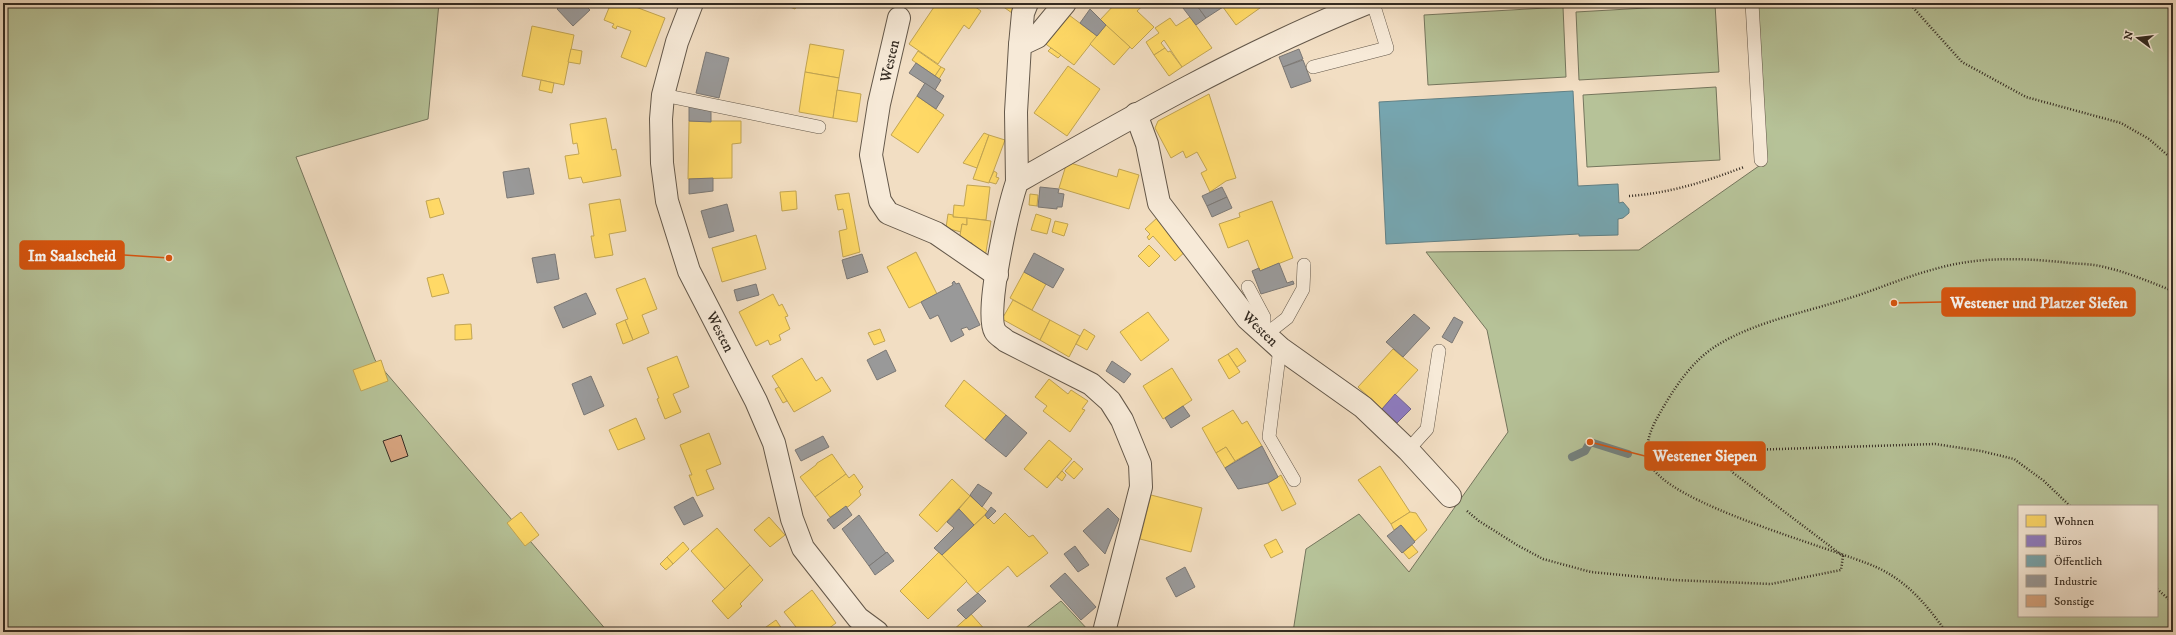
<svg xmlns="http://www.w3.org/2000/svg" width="2176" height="635" viewBox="0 0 2176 635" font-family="'IM FELL DW Pica',serif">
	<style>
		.green { fill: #b6c298; stroke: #75765d; fill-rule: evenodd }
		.homes { fill: #ffd966; stroke: #c2a552 }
		.offices { fill: #8e7cc3; stroke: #736493 }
		.public { fill: #76a5af; stroke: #628085 }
		.industry { fill: #999; stroke: #7b7875 }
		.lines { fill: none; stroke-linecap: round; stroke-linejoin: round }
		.stream { stroke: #74817e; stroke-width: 8 }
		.building { fill: #d7a47f; stroke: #342b22 }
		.lane-casing { stroke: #64584a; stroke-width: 14 }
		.street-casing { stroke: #64584a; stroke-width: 24 }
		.path { stroke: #342b22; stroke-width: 2.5; stroke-dasharray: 1 2; stroke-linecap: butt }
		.lane { stroke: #f7ead8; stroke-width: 13 }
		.street { stroke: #f7ead8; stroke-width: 22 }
		.labels { text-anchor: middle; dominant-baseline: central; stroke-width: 4; stroke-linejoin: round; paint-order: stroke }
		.street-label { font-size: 15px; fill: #342b22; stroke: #f7ead8 }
		.leader { fill: none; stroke: #d6540e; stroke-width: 1.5 }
		.callout-dot { fill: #d6540e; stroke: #f7ead8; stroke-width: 1.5 }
		.callout { fill: #d6540e; stroke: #d6540e; stroke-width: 1.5 }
		.callout-label { font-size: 16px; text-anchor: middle; font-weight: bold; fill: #fff }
	</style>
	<rect width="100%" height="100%" fill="#f2dec3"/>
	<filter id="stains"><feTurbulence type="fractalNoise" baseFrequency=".005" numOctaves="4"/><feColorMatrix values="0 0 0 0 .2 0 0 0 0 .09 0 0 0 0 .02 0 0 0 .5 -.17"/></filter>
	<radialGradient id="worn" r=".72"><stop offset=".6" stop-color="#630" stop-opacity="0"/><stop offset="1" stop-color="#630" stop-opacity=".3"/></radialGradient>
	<!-- green -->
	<g class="green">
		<polygon points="3,3 439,3 428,119 296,157 375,360 608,632 3,632"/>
		<path d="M1757,3H2173V632H1293L1306,549L1359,514L1409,572L1508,432L1487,330L1426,252L1639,250L1766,161ZM2019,506H2157V616H2019Z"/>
		<polygon points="1715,4 1719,72 1579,80 1576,12"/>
		<polygon points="1563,7 1566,77 1428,85 1424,15"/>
		<polygon points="1716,87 1720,160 1587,167 1583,95"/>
		<polygon points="1061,601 1090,632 1021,632"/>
	</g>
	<!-- homes -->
	<g class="homes">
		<polygon points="611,3 625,3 665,18 646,67 621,57 631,31 617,26 616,29 612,27 614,24 604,20"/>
		<polygon points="780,3 798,3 795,9"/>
		<polygon points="929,3 970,3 981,11 969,29 964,25 938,64 909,44 934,7"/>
		<polygon points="998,3 1017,3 1012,13"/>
		<polygon points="1116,3 1146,3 1137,11 1154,27 1132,49 1100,20"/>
		<polygon points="1220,3 1267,3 1236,25"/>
		<polygon points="1065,12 1097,36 1074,65 1043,42"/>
		<polygon points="1190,17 1212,48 1182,67 1164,40 1161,43 1165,48 1154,55 1146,42 1159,33 1155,28 1170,18 1176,26"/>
		<polygon points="1106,25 1130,47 1114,65 1090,44"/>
		<polygon points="532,26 574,35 564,85 522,76"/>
		<polygon points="810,44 844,50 839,78 805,72"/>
		<polygon points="1051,48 1061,55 1058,58 1048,51"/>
		<polygon points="1165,48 1168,52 1170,51 1182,67 1169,76 1154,55"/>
		<polygon points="571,49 582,51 580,64 568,62"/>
		<polygon points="918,51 941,67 935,76 912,60"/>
		<polygon points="1068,66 1100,89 1067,136 1034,113"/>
		<polygon points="941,67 945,69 939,79 935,76"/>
		<polygon points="805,72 839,78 833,118 799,112"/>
		<polygon points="541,80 554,83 552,93 539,90"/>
		<polygon points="837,90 861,94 857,122 833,118"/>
		<polygon points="1209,94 1236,178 1226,181 1210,192 1201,173 1207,170 1197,152 1186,158 1183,151 1171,158 1155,128 1158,121"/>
		<polygon points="917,96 944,115 918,153 891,135"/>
		<polygon points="606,118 612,150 616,149 621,176 583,183 581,177 569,179 565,156 579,154 577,143 573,144 570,124"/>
		<polygon points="689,121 741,121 741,143 732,144 732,178 688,179"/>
		<polygon points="984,133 989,135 977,168 963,163"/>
		<polygon points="989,135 1005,140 989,183 973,179"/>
		<polygon points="1067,162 1117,177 1119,169 1139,175 1129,209 1059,188"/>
		<polygon points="994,171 997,173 996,177 999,178 996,184 989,182"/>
		<polygon points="967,185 990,187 986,220 953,217 954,205 964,206"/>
		<polygon points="796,191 797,209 782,211 780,192"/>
		<polygon points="849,193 860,252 843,257 839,231 847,229 843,209 838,210 835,195"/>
		<polygon points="1030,194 1038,195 1037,206 1029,205"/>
		<polygon points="439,198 444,214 430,218 426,201"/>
		<polygon points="620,199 626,231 609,234 613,255 595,258 591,236 594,236 589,204"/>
		<polygon points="1272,201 1293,258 1260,271 1248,240 1228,248 1219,224 1240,217 1239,213"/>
		<polygon points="948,214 953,215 953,217 967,218 967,225 962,224 961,232 946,228"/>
		<polygon points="1036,214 1051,219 1047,234 1031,230"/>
		<polygon points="1158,217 1188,249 1175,261 1153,236 1149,240 1147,237 1150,234 1145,229"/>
		<polygon points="967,218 991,221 985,258 971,250 972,243 959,241 962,224 967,225"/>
		<polygon points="1055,221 1068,224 1064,236 1052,232"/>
		<polygon points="756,235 766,269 722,282 712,248"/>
		<polygon points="1149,245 1160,256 1149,267 1138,256"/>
		<polygon points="916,252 937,294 909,308 887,267"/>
		<polygon points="1024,272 1046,284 1032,310 1010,298"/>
		<polygon points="443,274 449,293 432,297 427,278"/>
		<polygon points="645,278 657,309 642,315 649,333 633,340 625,320 628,319 616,289"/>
		<polygon points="773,294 779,306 782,304 788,316 785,317 790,329 779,335 781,340 770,345 768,340 756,346 739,312"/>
		<polygon points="1013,300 1050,320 1040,340 1002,319"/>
		<polygon points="1148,312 1169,340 1141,361 1120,332"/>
		<polygon points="625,320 633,340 623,344 616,324"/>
		<polygon points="1050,320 1080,336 1069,357 1040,340"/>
		<polygon points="471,324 472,339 455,340 455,325"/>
		<polygon points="880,329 885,341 874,345 868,333"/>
		<polygon points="1084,329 1095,336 1087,350 1076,344"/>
		<polygon points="1237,348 1246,361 1237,367 1228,354"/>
		<polygon points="1393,349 1418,370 1382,409 1358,387"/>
		<polygon points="1228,354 1240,372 1229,379 1218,360"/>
		<polygon points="677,356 689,387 673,394 681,412 665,419 657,399 659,398 647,368"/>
		<polygon points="802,358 816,381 822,377 831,391 794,412 772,376"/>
		<polygon points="381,360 388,381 361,391 353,370"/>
		<polygon points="1172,368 1192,400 1163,419 1143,386"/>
		<polygon points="1049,379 1068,394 1071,390 1088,401 1082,409 1085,410 1070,432 1043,411 1047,406 1035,397"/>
		<polygon points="964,380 1006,415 985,440 945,406"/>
		<polygon points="779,387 787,401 783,403 775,389"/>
		<polygon points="1233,410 1242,424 1247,421 1262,446 1235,461 1226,447 1216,453 1202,428"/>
		<polygon points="636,418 645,439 618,450 609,430"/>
		<polygon points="709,433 721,464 706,470 714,489 697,496 689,475 692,475 680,445"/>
		<polygon points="1049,440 1072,459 1047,488 1024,469"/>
		<polygon points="1226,447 1235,461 1225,468 1216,453"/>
		<polygon points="832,454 846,474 815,497 800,477 816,465 817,463"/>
		<polygon points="1074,461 1083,469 1074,479 1065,471"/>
		<polygon points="1380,466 1410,512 1391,524 1358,480"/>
		<polygon points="1062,471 1066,475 1062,481 1057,477"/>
		<polygon points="846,474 849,478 854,474 863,487 859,491 861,495 849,506 830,517 815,497"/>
		<polygon points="1281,475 1296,504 1282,511 1268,483"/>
		<polygon points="952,479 970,496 937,532 919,515"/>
		<polygon points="1151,495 1202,508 1191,552 1140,539"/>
		<polygon points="970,496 988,512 974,525 959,509"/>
		<polygon points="521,512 539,535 525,546 507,523"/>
		<polygon points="1410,512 1416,513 1427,530 1415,541 1401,525 1394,530 1391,524"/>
		<polygon points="1005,513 1029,537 1033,535 1048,553 1017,577 1008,566 977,593 942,555 985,515 994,524"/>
		<polygon points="769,517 785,535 770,547 754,530"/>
		<polygon points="717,528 750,565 725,589 691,551"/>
		<polygon points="1276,539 1283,552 1271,558 1264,545"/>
		<polygon points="683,542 689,549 673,564 667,557"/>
		<polygon points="1412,545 1418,552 1409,559 1403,552"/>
		<polygon points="939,552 967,581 928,619 900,591"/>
		<polygon points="667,557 673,564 666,570 660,564"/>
		<polygon points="750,565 763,580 740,604 742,606 728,619 712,601"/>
		<polygon points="812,590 836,623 824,632 800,632 784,612"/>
		<polygon points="971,614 987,632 951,632"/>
		<polygon points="776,620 784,632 759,632"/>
	</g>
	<!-- offices -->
	<polygon class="offices" points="1395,394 1411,409 1397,423 1382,409"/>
	<!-- public -->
	<polygon class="public" points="1573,91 1578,186 1618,184 1619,203 1623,202 1629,209 1629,213 1623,218 1618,219 1618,235 1579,236 1579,234 1386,244 1379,102"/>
	<!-- industry -->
	<g class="industry">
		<polygon points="563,3 583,3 590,10 573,26 557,9"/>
		<polygon points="1191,3 1195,3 1206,18 1196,25 1183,8"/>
		<polygon points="1195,3 1220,3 1223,7 1206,18"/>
		<polygon points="1090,9 1106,25 1097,36 1080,23"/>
		<polygon points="1299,49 1303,59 1283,67 1279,57"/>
		<polygon points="706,52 729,58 719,98 696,93"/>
		<polygon points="1303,60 1311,81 1291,88 1283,67"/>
		<polygon points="916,63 941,80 935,90 909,73"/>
		<polygon points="925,83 944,96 936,109 917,96"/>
		<polygon points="689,104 711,110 711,122 689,121"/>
		<polygon points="529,168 534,194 507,198 503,172"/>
		<polygon points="713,178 713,191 689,194 689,179"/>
		<polygon points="1040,187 1059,189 1058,193 1064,194 1062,207 1057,207 1057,209 1038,207"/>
		<polygon points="1222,187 1227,197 1207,206 1202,196"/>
		<polygon points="1227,197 1232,208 1212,217 1207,206"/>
		<polygon points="727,204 734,231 709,238 701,211"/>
		<polygon points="1034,253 1064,269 1053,288 1024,272"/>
		<polygon points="555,254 559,279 537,283 532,258"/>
		<polygon points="862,254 868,272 847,279 842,260"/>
		<polygon points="1279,263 1287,283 1293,281 1294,284 1261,294 1252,271 1259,268 1260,271"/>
		<polygon points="954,281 956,284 959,283 980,325 969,330 967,327 961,329 964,335 951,342 938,315 930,319 921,302 953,285 952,283"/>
		<polygon points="756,284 759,295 737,301 734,290"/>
		<polygon points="586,293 596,314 563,328 554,307"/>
		<polygon points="1414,314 1430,328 1403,357 1386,342"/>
		<polygon points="1454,317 1463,322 1452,343 1442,337"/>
		<polygon points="886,350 896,371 877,380 867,360"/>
		<polygon points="1112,361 1131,374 1124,383 1106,371"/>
		<polygon points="591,376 604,406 584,415 572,384"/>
		<polygon points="1183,406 1190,416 1171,428 1165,418"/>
		<polygon points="1006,415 1027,433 1006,457 985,440"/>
		<polygon points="823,436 829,447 801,461 795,450"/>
		<polygon points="1262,446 1278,477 1268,483 1238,489 1225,468"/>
		<polygon points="978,484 992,493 982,507 970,495"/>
		<polygon points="693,497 703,516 684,525 674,507"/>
		<polygon points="846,506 852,515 834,529 827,520"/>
		<polygon points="991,507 996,511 988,519 985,515"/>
		<polygon points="1108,508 1119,519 1105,554 1083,531"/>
		<polygon points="959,509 974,525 942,555 934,548 954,528 947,522"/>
		<polygon points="859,515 886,553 869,566 842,529"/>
		<polygon points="1401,525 1415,542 1402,553 1387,536"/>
		<polygon points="1075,546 1089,565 1078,572 1064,554"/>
		<polygon points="887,552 894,561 875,575 869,566"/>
		<polygon points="1185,567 1195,587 1176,597 1166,578"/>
		<polygon points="1065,573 1096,607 1081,620 1050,586"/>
		<polygon points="978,593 986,601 966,619 957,610"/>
	</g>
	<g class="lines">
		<!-- stream -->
		<polyline class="stream" points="1572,457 1585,451 1590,442 1628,454"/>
	</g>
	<!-- building -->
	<polygon class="building" points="401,435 408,456 391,462 383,441"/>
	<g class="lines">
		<!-- lane casing -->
		<g class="lane-casing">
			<g id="lane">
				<polyline points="1752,3 1761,160"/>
				<polyline points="1313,67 1387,48 1373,3"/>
				<polyline points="663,95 819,127"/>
				<polyline points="1248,287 1264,317 1264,336"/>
				<polyline points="1264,336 1287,318 1303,289 1304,265"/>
				<polyline points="1280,348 1269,437 1294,480"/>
				<polyline points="1408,450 1427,429 1439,351"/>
			</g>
		</g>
		<!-- street casing -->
		<g class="street-casing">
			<g id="street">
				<polyline points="692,3 677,42 663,95 661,119 662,163 667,201 689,271 756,401 774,443 792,519 803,548 858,618 877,632"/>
				<polyline points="899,18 879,104 871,155 880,201 888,213 936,233 997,275"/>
				<polyline points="1020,45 1023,13 1027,3"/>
				<polyline points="1136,114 1147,144 1159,203 1247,318 1280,348 1363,407 1408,450 1450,496"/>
				<polyline points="1017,182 1016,112 1020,45 1037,37 1065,3"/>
				<path d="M1104,632L1141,487L1140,464L1122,420L1110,401L1091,384L1006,341C1003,338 997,335 995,331C984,312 1009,206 1017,182C1131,117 1245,52 1367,3"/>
			</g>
		</g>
		<!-- path -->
		<g class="path">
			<polyline points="1909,3 1962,62 2026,97 2121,123 2149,139 2173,160"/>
			<path d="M1629,196C1671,193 1704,182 1744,167"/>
			<polyline points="1467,511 1479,521 1517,545 1543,559 1591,572 1673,580 1771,584 1841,570 1843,556 1732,472 1730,465 1735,454 1748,450 1935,444 1981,451 2014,459 2044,481 2070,506"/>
			<polyline points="2157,589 2173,603"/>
			<path d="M1946,632C1927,605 1907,581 1876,567C1833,548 1664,503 1650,463C1643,446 1651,428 1660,413C1674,388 1692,361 1716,346C1752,323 1802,313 1843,300C1874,291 1904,277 1935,269C1979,256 2026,258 2070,263C2081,264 2093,264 2104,267C2127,272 2150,282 2173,291"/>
		</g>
		<!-- lane -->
		<use href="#lane" class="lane"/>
		<!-- street -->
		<use href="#street" class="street"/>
	</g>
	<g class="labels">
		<!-- street labels -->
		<g class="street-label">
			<text transform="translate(890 61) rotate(-77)">Westen</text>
			<text transform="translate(1260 329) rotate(44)">Westen</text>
			<text transform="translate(720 332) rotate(63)">Westen</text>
		</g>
	</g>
	<!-- callouts -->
	<path class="leader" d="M169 258L124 255M1894 303L1942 302M1590 442L1645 456"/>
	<g class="callout-dot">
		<circle cx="169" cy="258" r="4"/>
		<circle cx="1894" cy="303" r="4"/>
		<circle cx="1590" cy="442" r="4"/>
	</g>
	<g class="callout">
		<rect x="20" y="241" width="104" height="28" rx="4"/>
		<rect x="1942" y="288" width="193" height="28" rx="4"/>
		<rect x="1645" y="442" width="120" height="28" rx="4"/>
	</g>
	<g class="callout-label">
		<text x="72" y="261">Im Saalscheid</text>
		<text x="2039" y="308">Westener und Platzer Siefen</text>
		<text x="1705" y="461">Westener Siepen</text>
	</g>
	<!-- margin -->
	<rect width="2176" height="635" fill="none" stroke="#f2dec3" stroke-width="16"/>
	<rect x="4" y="4" width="2168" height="627" fill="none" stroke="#342b22" stroke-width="2"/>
	<rect x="8" y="8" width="2160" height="619" fill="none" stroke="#342b22"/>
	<!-- legend -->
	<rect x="2018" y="505" width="140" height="112" fill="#f7ead8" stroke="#a99e8f"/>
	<rect x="2026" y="515" width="20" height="12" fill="#ffd966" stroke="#a99e8f"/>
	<text x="2054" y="525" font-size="12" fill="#342b22">Wohnen</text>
	<rect x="2026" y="535" width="20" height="12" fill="#8e7cc3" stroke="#a99e8f"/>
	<text x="2054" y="545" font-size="12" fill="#342b22">Büros</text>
	<rect x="2026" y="555" width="20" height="12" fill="#76a5af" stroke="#a99e8f"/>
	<text x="2054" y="565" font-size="12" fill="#342b22">Öffentlich</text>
	<rect x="2026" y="575" width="20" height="12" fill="#999999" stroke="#a99e8f"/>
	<text x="2054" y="585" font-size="12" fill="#342b22">Industrie</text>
	<rect x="2026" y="595" width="20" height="12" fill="#d7a47f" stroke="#a99e8f"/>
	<text x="2054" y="605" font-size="12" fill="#342b22">Sonstige</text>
	<!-- north arrow -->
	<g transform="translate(2138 38) rotate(285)" stroke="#f7ead8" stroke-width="3" paint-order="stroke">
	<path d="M0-3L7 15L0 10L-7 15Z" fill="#342b22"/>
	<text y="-6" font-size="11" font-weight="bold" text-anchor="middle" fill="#342b22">N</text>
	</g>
	<rect width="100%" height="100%" filter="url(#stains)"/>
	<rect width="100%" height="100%" fill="url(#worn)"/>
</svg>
